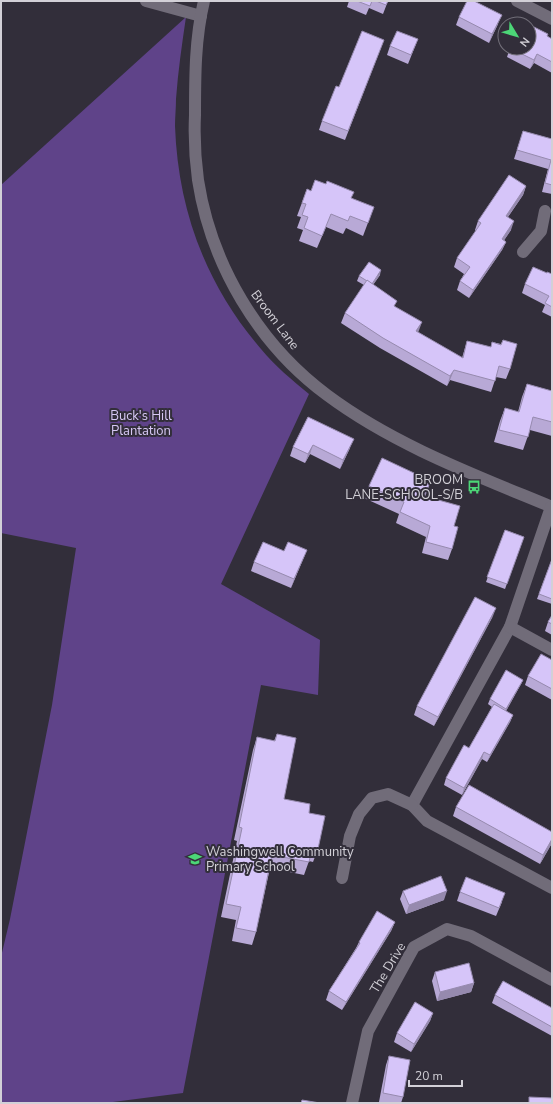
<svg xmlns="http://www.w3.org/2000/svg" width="553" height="1104" viewBox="0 0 553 1104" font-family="'Nunito Sans',sans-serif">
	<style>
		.green { fill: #5f4389 }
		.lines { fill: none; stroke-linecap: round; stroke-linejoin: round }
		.minor { stroke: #716c79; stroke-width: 12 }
		.wall { fill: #b8a9d6 }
		.shaded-wall { fill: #968aae }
		.building { fill: #d6c5f9; stroke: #968aae }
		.labels { text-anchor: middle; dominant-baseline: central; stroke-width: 4; stroke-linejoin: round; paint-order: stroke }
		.street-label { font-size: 13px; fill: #d2d0d7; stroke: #322e3a }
		.park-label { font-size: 13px; fill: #d6c7f3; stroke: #322e3a }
		.poi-label { font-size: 13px; fill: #d2d0d7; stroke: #322e3a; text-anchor: end }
	</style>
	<rect width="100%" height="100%" fill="#322e3a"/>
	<!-- green -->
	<path class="green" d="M186,17C182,44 178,71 176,99C176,108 175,117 175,126C178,210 206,285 261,349C275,366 292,380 309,394L221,584L320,640L318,695L261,685L183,1093L105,1103H1V957L10,919L52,705L76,548L1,533V185Z"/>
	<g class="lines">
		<!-- minor -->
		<g class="minor">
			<polyline points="146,1 201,16"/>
			<path d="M204,1C195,38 195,77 195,115C194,137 195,158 198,180C211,264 258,344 327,395C394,445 475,475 552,507"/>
			<polyline points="517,1 552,19"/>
			<polyline points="523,252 541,231 545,211"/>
			<polyline points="551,507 510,627 412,805 427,821 552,888"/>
			<polyline points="510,627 552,650"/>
			<polyline points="342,878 350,836 359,814 372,798 388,794 412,805"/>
			<polyline points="352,1103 368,1031 414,947 447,929 471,936 552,980"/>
		</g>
	</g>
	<!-- wall -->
	<g class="wall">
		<polygon points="349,1 388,1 383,14 369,8 366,15 347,7"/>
		<polygon points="459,17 498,24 489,43 456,25"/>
		<polygon points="547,36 552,39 552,73 534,63 530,69 507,57 510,48 529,48"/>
		<polygon points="418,39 408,64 387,55 390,46"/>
		<polygon points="384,40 345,140 319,130 322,121 339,87"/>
		<polygon points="523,131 552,139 552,194 542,192 548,169 514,159"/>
		<polygon points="526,186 523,195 508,217 511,230 504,240 506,242 502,250 469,298 457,290 460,281 464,274 454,267 457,258 476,231 475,230 478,221"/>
		<polygon points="307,189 311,191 352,198 369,220 363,236 346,228 343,234 326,227 317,248 299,241 303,230 297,228 301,217 297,216"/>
		<polygon points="547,273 552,274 552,317 542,312 545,305 522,293 525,284"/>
		<polygon points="380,275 373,285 395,307 418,332 462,358 467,341 491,347 492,342 501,344 503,340 510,369 506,379 496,377 491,392 450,380 447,386 380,348 341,323 345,313 364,285 357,281 359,276"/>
		<polygon points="527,384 552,391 552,436 530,430 523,450 494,442 500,421 505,408 518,412 522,397"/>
		<polygon points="308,417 350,448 340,469 310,454 305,463 290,456 293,447"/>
		<polygon points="431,481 425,496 454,526 452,549 448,560 422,553 426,537 396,523 399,514 364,498 369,486"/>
		<polygon points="505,530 524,537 505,589 486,582"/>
		<polygon points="307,550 291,588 251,571 254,562 284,551"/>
		<polygon points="552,559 552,604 537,599"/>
		<polygon points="552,615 552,635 545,631 548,622"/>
		<polygon points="493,616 434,726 414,715 417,706"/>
		<polygon points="552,660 552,700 525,685 528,676"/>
		<polygon points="523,680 521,684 506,711 513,715 510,722 487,762 482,759 462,795 444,785 446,778 469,748 492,707 488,704 490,699"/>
		<polygon points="277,734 284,799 309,813 318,849 313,862 309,861 304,875 270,868 256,932 252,945 232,941 236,920 221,917 237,841 234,840 253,750 257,737 274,741"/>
		<polygon points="456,807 552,843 540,864 453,816"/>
		<polygon points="403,891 444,900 406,914 400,899"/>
		<polygon points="460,892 502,902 496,916 457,901"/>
		<polygon points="395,922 391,931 342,1010 326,1000 329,991 356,948 359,942"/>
		<polygon points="435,972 474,983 471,992 437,1001 432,981"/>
		<polygon points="495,995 552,1008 552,1036 492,1003"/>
		<polygon points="433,1013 430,1021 411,1052 394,1042 397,1033"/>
		<polygon points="389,1056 403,1097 401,1103 383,1103 379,1102 386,1065"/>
	</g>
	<!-- shaded-wall -->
	<g class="shaded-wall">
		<polygon points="502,15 498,24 489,43 492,34"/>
		<polygon points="537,54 534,63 530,69 534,60"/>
		<polygon points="526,186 523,195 503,224 506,216"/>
		<polygon points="514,221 511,230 499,248 502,239"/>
		<polygon points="506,242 502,250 469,298 473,290"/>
		<polygon points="381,270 380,275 370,289 372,285"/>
		<polygon points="422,322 418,333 416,331"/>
		<polygon points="454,370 450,380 447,386 450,376"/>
		<polygon points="354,439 350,448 340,469 343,460"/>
		<polygon points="313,445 310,454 305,463 308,454"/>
		<polygon points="431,481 427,492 420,507 424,496"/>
		<polygon points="307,550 303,559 291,588 294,579"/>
		<polygon points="496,608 493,616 434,726 438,717"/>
		<polygon points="523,680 521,684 505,713 506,709"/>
		<polygon points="513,715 510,722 487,762 490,755"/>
		<polygon points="484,752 482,759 462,795 464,788"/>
		<polygon points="552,839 552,843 540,864 543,855"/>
		<polygon points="447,891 444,900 406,914 409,905"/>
		<polygon points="395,922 391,931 342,1010 346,1002"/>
		<polygon points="474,983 471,992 437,1001 440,992"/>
		<polygon points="433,1013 430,1021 411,1052 414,1044"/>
	</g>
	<!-- building -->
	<g class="building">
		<polygon points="357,1 372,1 370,6"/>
		<polygon points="376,1 388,1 386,5"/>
		<polygon points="467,1 474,1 502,15 492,34 459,17"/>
		<polygon points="532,26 548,34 547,36 552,39 552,62 537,54 534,60 510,48 529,48 529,31"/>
		<polygon points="362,31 384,40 348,131 322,121 336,86 339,87"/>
		<polygon points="397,31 418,39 411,55 390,46"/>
		<polygon points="523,131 552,139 552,185 545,183 551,160 517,150"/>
		<polygon points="509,175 526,186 506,216 514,221 502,239 506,242 473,290 460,281 470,267 457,258 481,223 478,221"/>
		<polygon points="315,180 326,184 327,181 354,192 351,198 374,207 368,223 350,216 348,221 331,214 322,236 304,228 308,217 302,215 306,204 302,203 307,189 311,191"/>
		<polygon points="369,262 381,270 372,284 359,276"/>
		<polygon points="533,267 547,273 547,272 552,274 552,307 545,303 549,296 525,284"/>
		<polygon points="367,280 397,301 394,306 422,322 416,331 463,358 467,341 491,347 492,342 501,345 503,340 517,344 510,369 499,366 495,381 454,370 450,376 383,338 345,313"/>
		<polygon points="527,384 552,391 552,422 533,417 528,437 499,430 505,408 519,412"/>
		<polygon points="308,417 354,439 343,460 313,445 308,454 293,447"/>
		<polygon points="382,458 431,481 424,496 460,506 454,526 458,527 452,549 426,542 430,526 400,512 404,502 369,486"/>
		<polygon points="505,530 524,537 507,584 487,577"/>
		<polygon points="263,542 284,551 288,542 307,550 294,579 254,562"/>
		<polygon points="552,559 552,599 539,594"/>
		<polygon points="475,597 496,608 438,717 417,706"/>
		<polygon points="552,615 552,624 548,622"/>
		<polygon points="541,654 552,660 552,689 528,676"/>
		<polygon points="506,670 523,680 506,709 490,699"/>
		<polygon points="494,704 513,715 490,755 484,752 464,788 446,778 464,745 469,748"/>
		<polygon points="277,734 296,738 284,799 310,804 309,813 325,816 318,849 312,848 309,862 272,855 256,932 236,928 241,907 226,904 242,828 239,827 257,737 275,741"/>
		<polygon points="469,785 552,832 552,839 543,855 456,807"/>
		<polygon points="441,876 447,891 409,905 403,891"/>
		<polygon points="466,877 505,893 499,908 460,892"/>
		<polygon points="377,911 395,922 346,1002 329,991 360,943 359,942"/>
		<polygon points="469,963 474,983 440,992 435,972"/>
		<polygon points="503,981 552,1008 552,1027 495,995"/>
		<polygon points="415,1002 433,1013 414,1044 397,1033"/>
		<polygon points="389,1056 410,1060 403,1097 383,1093"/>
		<polygon points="529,1097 552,1098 552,1103 529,1103"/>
		<polygon points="302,1100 320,1103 301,1103"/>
	</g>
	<!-- icons -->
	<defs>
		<g id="bus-bare" transform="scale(1.08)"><path d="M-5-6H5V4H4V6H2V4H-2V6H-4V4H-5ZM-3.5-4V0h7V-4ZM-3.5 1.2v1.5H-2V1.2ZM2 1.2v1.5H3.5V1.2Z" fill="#4cd677" stroke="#322e3a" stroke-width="2.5" paint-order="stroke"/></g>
		<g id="school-bare" transform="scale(1.08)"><path d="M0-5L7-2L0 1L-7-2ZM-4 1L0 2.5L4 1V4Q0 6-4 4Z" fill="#4cd677" stroke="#322e3a" stroke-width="2.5" paint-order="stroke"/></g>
	</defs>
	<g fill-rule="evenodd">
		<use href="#bus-bare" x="474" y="487"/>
		<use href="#school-bare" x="195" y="859"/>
	</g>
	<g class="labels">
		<!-- street labels -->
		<g class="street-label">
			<text transform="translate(275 320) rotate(53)">Broom Lane</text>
			<text transform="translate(388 968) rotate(-59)">The Drive</text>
		</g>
		<!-- park labels -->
		<g class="park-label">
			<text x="141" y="416">Buck's Hill<tspan x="141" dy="15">Plantation</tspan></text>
		</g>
		<!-- poi labels -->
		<g class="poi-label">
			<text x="463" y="480">BROOM<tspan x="463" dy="15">LANE-SCHOOL-S/B</tspan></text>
			<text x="206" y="852" text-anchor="start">Washingwell Community<tspan x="206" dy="15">Primary School</tspan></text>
		</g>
	</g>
	<!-- border -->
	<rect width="553" height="1104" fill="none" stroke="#d2d0d7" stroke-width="4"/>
	<!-- north arrow -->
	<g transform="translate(517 36) rotate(128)"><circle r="19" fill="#322e3a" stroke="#726f79"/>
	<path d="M0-3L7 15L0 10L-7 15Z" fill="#4cd677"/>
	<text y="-6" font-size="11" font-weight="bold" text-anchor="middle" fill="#d2d0d7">N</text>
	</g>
	<!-- scale -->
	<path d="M409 1080v6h53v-6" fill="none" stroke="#d2d0d7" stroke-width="2"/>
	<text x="415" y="1080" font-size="12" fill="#d2d0d7" stroke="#322e3a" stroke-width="3" paint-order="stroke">20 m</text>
</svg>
